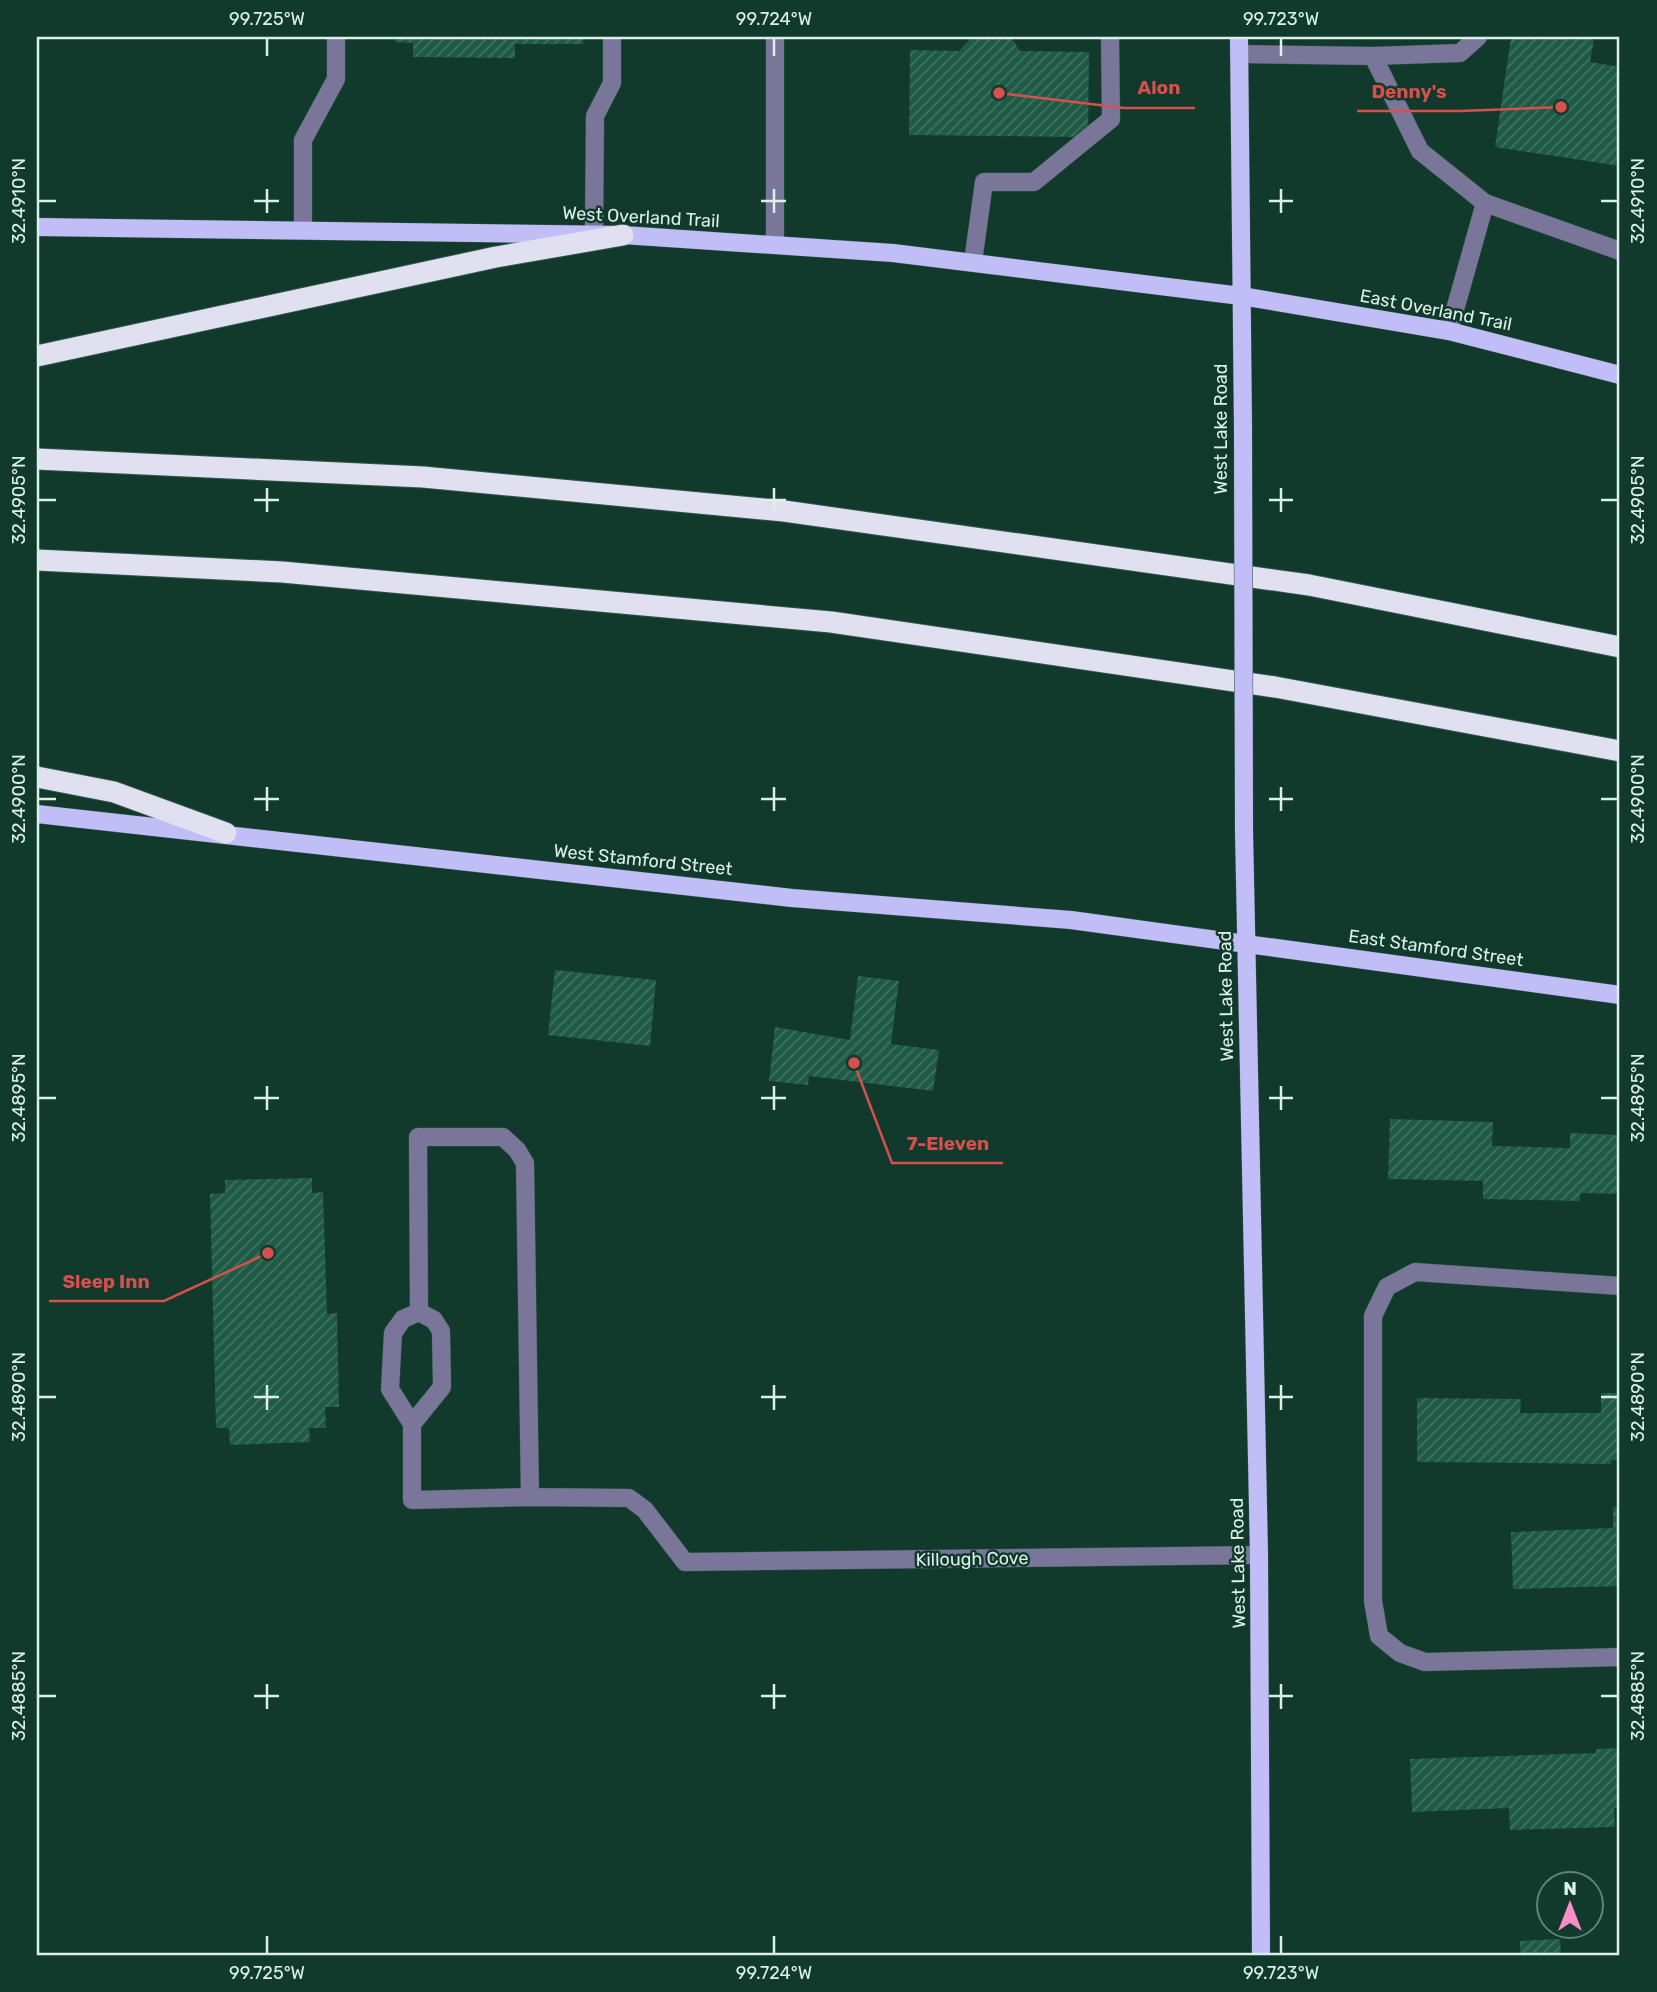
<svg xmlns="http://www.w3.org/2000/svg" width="1657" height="1992" viewBox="0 0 1657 1992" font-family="Rubik,sans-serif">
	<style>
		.building { fill: url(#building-hatch) }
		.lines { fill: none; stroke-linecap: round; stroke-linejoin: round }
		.minor-casing { stroke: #31564a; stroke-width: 19 }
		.major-casing { stroke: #31564a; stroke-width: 19 }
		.highway-casing { stroke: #31564a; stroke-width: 23 }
		.minor { stroke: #797699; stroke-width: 18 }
		.major { stroke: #c1bdf6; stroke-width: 18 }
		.highway { stroke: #e0e0f1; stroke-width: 21 }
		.major-bridge-casing { stroke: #31564a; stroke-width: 19; stroke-linecap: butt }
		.major-bridge { stroke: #c1bdf6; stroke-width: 18 }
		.ticks { fill: none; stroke: #dbf0e6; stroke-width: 2.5 }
		.labels { text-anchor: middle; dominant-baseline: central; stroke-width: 5; stroke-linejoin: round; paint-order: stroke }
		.street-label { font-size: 18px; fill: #dbf0e6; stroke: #11392c }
		.leader { fill: none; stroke: #d7504e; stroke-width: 2.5 }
		.callout-dot { fill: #d7504e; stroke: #11392c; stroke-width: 2.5 }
		.callout-label { font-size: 19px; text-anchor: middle; font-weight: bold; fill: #d7504e; stroke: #11392c; stroke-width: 5; stroke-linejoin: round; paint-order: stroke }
		.neatline { fill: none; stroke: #dbf0e6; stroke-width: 2.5 }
		.ticks-label { font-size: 18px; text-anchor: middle; fill: #dbf0e6 }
	</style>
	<defs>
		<pattern id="building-hatch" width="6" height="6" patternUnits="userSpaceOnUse" patternTransform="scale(1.75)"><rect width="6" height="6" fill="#1f5a46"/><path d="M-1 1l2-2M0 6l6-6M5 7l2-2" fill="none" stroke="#3f7261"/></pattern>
	</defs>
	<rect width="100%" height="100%" fill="#11392c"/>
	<!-- building -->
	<g class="building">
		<polygon points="395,37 583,37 583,44 515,44 515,58 413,57 413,43 395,42"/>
		<polygon points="972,37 1011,37 1020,51 1089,52 1088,137 909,135 910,50 959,51"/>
		<polygon points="1511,37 1594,39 1590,62 1620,67 1620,166 1495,147"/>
		<polygon points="555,970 656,980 650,1046 548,1035"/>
		<polygon points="858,976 899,981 891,1044 939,1050 933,1091 809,1076 808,1085 769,1081 775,1027 850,1040"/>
		<polygon points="1390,1119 1493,1122 1492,1146 1570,1148 1570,1133 1620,1135 1620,1194 1580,1193 1580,1201 1483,1199 1483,1181 1388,1179"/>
		<polygon points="312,1178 312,1193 323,1192 327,1314 337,1313 339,1407 325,1407 326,1428 309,1428 310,1442 230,1445 229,1428 216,1428 210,1194 225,1193 225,1180"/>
		<polygon points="1601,1393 1620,1393 1620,1460 1611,1460 1611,1464 1417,1462 1417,1398 1521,1399 1520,1413 1601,1413"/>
		<polygon points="1613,1507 1620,1507 1620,1586 1513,1589 1511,1532 1613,1528"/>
		<polygon points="1620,1748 1620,1807 1614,1808 1615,1827 1510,1830 1509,1808 1412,1812 1410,1759 1596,1753 1596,1749"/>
		<polygon points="1560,1939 1561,1955 1520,1955 1520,1941"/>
	</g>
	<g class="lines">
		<!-- minor casing -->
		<g class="minor-casing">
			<g id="minor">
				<polyline points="775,37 775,245"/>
				<polyline points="1240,54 1373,56 1460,53 1478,37"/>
				<polyline points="1373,56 1420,151 1485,203 1620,251"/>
				<polyline points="303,228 303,140 336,79 336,37"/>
				<polyline points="594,234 595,116 612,83 612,37"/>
				<polyline points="973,262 984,182 1034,182 1111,119 1110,37"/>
				<polyline points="1449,331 1485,203"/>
				<polyline points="1620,1286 1415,1272 1387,1287 1373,1316 1373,1601 1379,1636 1400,1653 1425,1662 1620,1657"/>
				<polyline points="412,1424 442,1387 441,1331 434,1320 419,1312"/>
				<polyline points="530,1497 412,1500 412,1424 390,1389 393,1333 403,1319 419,1312 418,1137 503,1137 517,1150 525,1163 530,1497 629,1498 645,1510 685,1562 1259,1555"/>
			</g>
		</g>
		<!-- major casing -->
		<g class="major-casing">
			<g id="major">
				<polyline points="1239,37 1243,429"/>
				<polyline points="37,227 623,235 893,253 1241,296 1449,331 1620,375"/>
				<polyline points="37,814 792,898 1071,920 1620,995"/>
				<polyline points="1244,831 1259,1555 1261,1955"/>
			</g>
		</g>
		<!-- highway casing -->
		<g class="highway-casing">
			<g id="highway">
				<polyline points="37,356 496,257 623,235"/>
				<polyline points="37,459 423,477 784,511 1309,585 1620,647"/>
				<polyline points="37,560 282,572 831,622 1275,687 1620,751"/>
				<polyline points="37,777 114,792 226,833"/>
			</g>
		</g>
		<!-- minor -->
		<use href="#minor" class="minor"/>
		<!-- major -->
		<use href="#major" class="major"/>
		<!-- highway -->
		<use href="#highway" class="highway"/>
		<!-- major-bridge casing -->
		<g class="major-bridge-casing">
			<polyline id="major-bridge" points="1243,429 1244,831"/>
		</g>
		<!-- major-bridge -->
		<use href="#major-bridge" class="major-bridge"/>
	</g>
	<!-- ticks -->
	<path class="ticks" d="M267,38V56M774,38V56M1281,38V56M267,189V213M774,189V213M1281,189V213M38,201H56M254,201H279M761,201H786M1269,201H1293M1601,201H1618M267,488V512M774,488V512M1281,488V512M38,500H56M254,500H279M761,500H786M1269,500H1293M1601,500H1618M267,787V811M774,787V811M1281,787V811M38,799H56M254,799H279M761,799H786M1269,799H1293M1601,799H1618M267,1086V1110M774,1086V1110M1281,1086V1110M38,1098H56M254,1098H279M761,1098H786M1269,1098H1293M1601,1098H1618M267,1385V1410M774,1385V1410M1281,1385V1410M38,1397H56M254,1397H279M761,1397H786M1269,1397H1293M1601,1397H1618M267,1684V1709M774,1684V1709M1281,1684V1709M38,1696H56M254,1696H279M761,1696H786M1269,1696H1293M1601,1696H1618M267,1936V1954M774,1936V1954M1281,1936V1954"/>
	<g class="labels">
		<!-- street labels -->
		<g class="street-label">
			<text transform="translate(641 217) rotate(3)">West Overland Trail</text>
			<text transform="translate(1436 310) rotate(11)">East Overland Trail</text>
			<text transform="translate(1221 429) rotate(-90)">West Lake Road</text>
			<text transform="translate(643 860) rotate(6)">West Stamford Street</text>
			<text transform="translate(1436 948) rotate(8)">East Stamford Street</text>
			<text transform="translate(1226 996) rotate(-91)">West Lake Road</text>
			<text transform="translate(972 1559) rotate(-1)">Killough Cove</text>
			<text transform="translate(1238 1563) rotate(-91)">West Lake Road</text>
		</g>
	</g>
	<!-- callouts -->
	<path class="leader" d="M999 93L1124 108H1195M1561 107L1460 111H1357M854 1063L892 1163H1003M268 1253L164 1301H49"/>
	<g class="callout-dot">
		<circle cx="999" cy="93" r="7"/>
		<circle cx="1561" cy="107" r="7"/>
		<circle cx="854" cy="1063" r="7"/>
		<circle cx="268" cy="1253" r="7"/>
	</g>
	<g class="callout-label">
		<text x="1159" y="94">Alon</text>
		<text x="1409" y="98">Denny's</text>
		<text x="948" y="1150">7-Eleven</text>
		<text x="106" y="1288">Sleep Inn</text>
	</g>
	<!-- border -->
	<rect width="1657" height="1992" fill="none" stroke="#11392c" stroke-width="77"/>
	<!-- north arrow -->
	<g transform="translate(1570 1905)"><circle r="33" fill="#11392c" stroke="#628276" stroke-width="2"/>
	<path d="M0-5L12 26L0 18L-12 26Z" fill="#fa8fc8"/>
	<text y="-10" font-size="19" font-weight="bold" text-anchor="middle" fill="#dbf0e6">N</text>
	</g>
	<rect x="38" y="38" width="1580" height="1916" class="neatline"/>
	<g class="ticks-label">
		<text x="267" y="25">99.725°W</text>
		<text x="774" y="25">99.724°W</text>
		<text x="1281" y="25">99.723°W</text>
		<text transform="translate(19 201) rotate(-90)" y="6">32.4910°N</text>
		<text transform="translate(1638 201) rotate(-90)" y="6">32.4910°N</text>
		<text transform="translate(19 500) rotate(-90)" y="6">32.4905°N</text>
		<text transform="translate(1638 500) rotate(-90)" y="6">32.4905°N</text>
		<text transform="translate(19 799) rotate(-90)" y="6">32.4900°N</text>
		<text transform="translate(1638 799) rotate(-90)" y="6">32.4900°N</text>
		<text transform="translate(19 1098) rotate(-90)" y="6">32.4895°N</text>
		<text transform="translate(1638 1098) rotate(-90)" y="6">32.4895°N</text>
		<text transform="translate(19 1397) rotate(-90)" y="6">32.4890°N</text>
		<text transform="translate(1638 1397) rotate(-90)" y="6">32.4890°N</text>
		<text transform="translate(19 1696) rotate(-90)" y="6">32.4885°N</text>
		<text transform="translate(1638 1696) rotate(-90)" y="6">32.4885°N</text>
		<text x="267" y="1979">99.725°W</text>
		<text x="774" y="1979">99.724°W</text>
		<text x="1281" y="1979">99.723°W</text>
	</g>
</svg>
